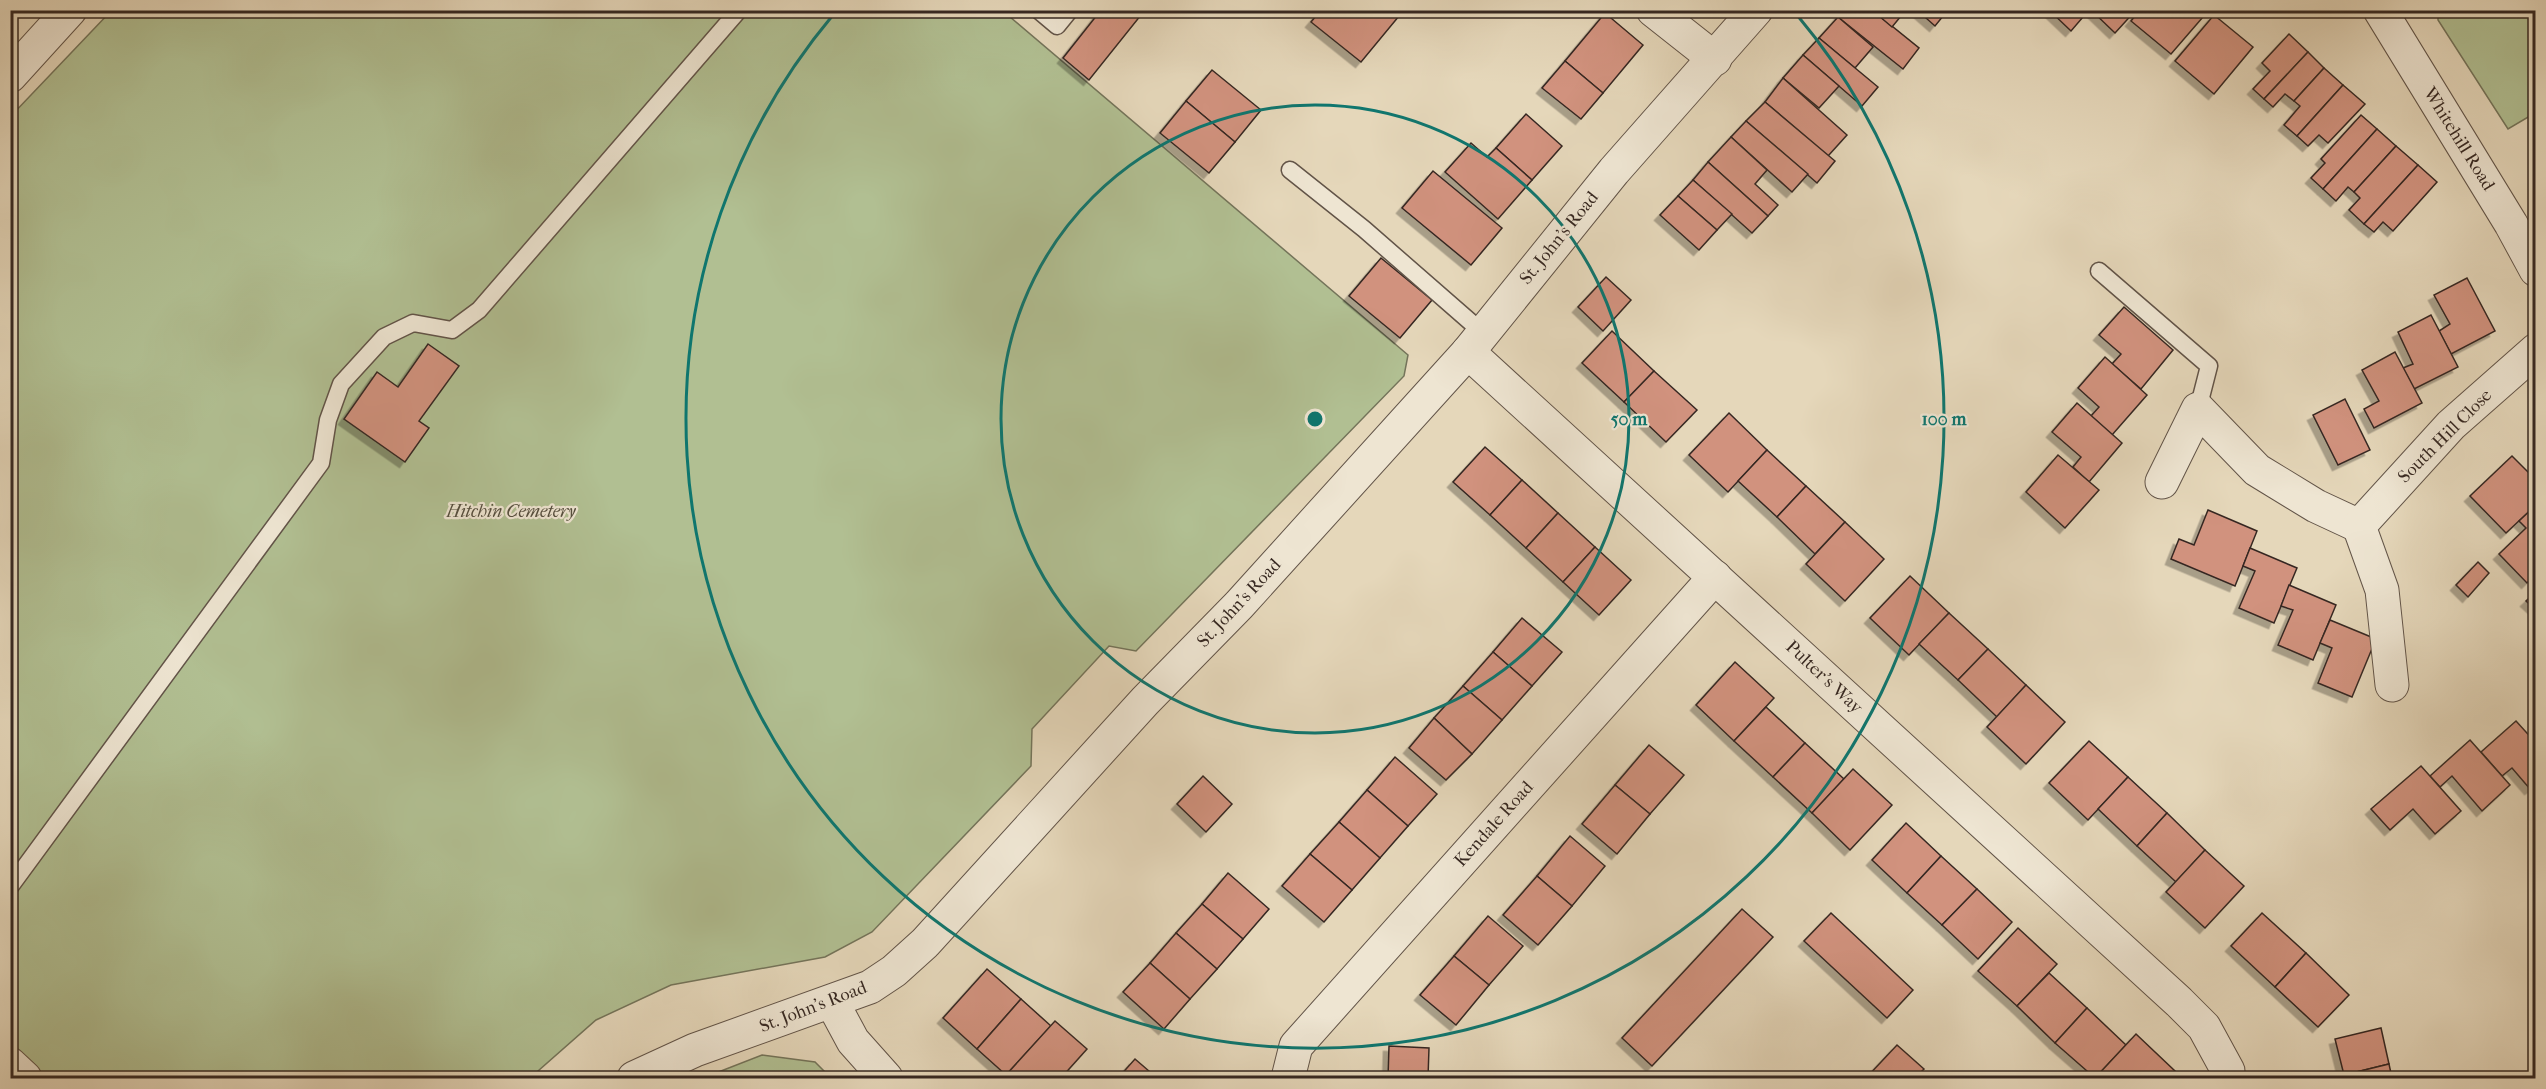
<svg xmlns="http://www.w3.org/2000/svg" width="2546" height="1089" viewBox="0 0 2546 1089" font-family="'IM FELL French Canon',serif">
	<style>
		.green { fill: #b1bf92; stroke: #74745a; stroke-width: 1.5 }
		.building { fill: #d1927e; stroke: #362822; stroke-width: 1.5; filter: url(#shadow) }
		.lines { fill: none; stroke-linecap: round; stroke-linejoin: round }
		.service-casing { stroke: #625448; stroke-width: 19 }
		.minor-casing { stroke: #625448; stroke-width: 35 }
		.tertiary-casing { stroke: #625448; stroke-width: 35 }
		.service { stroke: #eee5d2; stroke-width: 16 }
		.minor { stroke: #eee5d2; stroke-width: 33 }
		.tertiary { stroke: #eee5d2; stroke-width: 33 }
		.ring { fill: none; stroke: #0f766e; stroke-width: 3 }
		.labels { text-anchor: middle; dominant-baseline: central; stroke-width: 4.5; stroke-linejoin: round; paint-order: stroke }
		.street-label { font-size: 18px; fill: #362822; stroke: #eee5d2 }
		.park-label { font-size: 18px; font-style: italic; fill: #554e3e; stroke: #eee5d2 }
		.centre { fill: #0f766e; stroke: #eee5d2; stroke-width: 3 }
		.ring-label { font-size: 18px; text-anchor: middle; font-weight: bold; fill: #0f766e; stroke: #eee5d2; stroke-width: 4.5; stroke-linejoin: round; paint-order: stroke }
	</style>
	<defs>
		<filter id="shadow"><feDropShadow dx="-5.5" dy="5.5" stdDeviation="0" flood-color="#0004"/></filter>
	</defs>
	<rect width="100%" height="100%" fill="#e5d7ba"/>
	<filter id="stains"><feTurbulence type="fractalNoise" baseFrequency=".00333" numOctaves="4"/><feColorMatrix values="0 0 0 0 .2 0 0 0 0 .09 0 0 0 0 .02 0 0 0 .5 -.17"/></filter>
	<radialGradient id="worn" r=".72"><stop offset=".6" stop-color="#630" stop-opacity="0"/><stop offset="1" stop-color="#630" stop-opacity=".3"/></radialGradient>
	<!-- green -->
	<g class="green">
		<polygon points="111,11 1003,11 1408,355 1404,376 1136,651 1109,646 1032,729 1031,766 872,932 825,957 671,985 596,1020 530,1078 11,1078 10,117"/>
		<polygon points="2438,11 2535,11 2535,113 2508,129 2438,20"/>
		<polygon points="762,1055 815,1062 831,1078 703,1078"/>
	</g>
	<!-- building -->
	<g class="building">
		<polygon points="1101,10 1145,10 1089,80 1063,58"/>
		<polygon points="1321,10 1404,10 1361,62 1311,22"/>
		<polygon points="1843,10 1872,10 1919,48 1903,69 1838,17"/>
		<polygon points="1872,10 1906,10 1892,27"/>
		<polygon points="1917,10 1948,10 1935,26"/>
		<polygon points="2049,10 2089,10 2071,31"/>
		<polygon points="2091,10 2136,10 2115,33"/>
		<polygon points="2140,10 2209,10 2171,54 2131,21"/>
		<polygon points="1605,13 1643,45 1603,93 1565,61"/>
		<polygon points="2214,15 2253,47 2214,94 2175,61"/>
		<polygon points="1838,17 1873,47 1855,68 1819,38"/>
		<polygon points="2289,34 2308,52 2264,99 2253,89 2270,71 2262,63"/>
		<polygon points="1819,38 1878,87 1862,106 1803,55"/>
		<polygon points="2308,52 2324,68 2294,101 2285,94 2273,107 2264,99"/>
		<polygon points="1803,55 1839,86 1819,108 1783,78"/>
		<polygon points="1565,61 1603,93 1581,119 1542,88"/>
		<polygon points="2324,68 2343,85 2297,136 2284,125 2300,106 2294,101"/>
		<polygon points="1212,70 1261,110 1235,142 1186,101"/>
		<polygon points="1783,78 1847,135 1828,156 1765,102"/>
		<polygon points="2343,85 2365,104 2328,143 2319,135 2308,146 2297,136"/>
		<polygon points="1186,101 1235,142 1209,173 1160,133"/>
		<polygon points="1765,102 1835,161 1817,183 1746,121"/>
		<polygon points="1526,114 1562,146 1532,180 1496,148"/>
		<polygon points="2361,115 2377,129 2323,189 2311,178 2325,163 2321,159"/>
		<polygon points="1746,121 1808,174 1792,192 1731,137"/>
		<polygon points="2377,129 2396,146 2354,192 2348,187 2336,201 2323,189"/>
		<polygon points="1731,137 1767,170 1755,184 1778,205 1768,216 1708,162"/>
		<polygon points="1471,143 1487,157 1496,148 1532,180 1498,219 1445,172"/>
		<polygon points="2396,146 2418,165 2364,224 2349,210 2360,198 2354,192"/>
		<polygon points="1708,162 1768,216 1752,233 1693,180"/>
		<polygon points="2418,165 2437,182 2393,231 2383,222 2374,232 2364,224"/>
		<polygon points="1433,171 1502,228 1471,265 1402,208"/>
		<polygon points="1693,180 1732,214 1717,230 1678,196"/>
		<polygon points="1678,196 1717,230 1699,250 1660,215"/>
		<polygon points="1381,258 1432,300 1400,338 1349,296"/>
		<polygon points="1606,277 1631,300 1603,331 1578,307"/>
		<polygon points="2467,278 2495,331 2451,354 2439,331 2450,324 2434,295"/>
		<polygon points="2124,307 2173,350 2141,389 2112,364 2121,354 2099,335"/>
		<polygon points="2431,315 2458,367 2414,389 2403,368 2413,364 2398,332"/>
		<polygon points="1612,331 1654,371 1624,402 1582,363"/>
		<polygon points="428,344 459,366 419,421 429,428 405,462 344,419 377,372 398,387"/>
		<polygon points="2395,352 2422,403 2374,428 2364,409 2379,401 2362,370"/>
		<polygon points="2105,357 2147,395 2112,435 2091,416 2099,407 2078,388"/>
		<polygon points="1654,371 1697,410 1666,442 1624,402"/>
		<polygon points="2345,399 2370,450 2338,465 2313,415"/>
		<polygon points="2077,403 2122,443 2089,482 2073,467 2081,457 2052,432"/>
		<polygon points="1729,413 1767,450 1728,492 1689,455"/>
		<polygon points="1485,447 1522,480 1490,515 1453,482"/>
		<polygon points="1767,450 1806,486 1777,517 1738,481"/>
		<polygon points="2058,455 2099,490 2065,528 2026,492"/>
		<polygon points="2512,456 2536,480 2536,505 2506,533 2470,496"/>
		<polygon points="1522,480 1558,513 1526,548 1490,515"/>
		<polygon points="1806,486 1845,522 1815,554 1777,517"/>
		<polygon points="2536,505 2536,574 2527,583 2499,554 2526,528 2519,521"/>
		<polygon points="2208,510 2257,531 2235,586 2171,559 2179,539 2194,545"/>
		<polygon points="1558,513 1595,547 1563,582 1526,548"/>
		<polygon points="1845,522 1884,559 1845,601 1806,564"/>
		<polygon points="1595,547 1631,580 1599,615 1563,582"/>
		<polygon points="2250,548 2297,568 2274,623 2239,608 2255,571 2243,566"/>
		<polygon points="2478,562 2489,573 2468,597 2456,585"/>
		<polygon points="1910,576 1949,613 1909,655 1870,618"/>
		<polygon points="2289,585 2336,605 2313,660 2278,645 2293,610 2281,606"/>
		<polygon points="2536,592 2536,610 2526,601"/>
		<polygon points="1949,613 1988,649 1958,680 1919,644"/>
		<polygon points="1522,618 1562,652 1532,686 1493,652"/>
		<polygon points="2330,620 2376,639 2352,697 2318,683 2332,648 2320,643"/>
		<polygon points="1988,649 2026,685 1997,717 1958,680"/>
		<polygon points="1493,652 1532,686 1502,720 1463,686"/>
		<polygon points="1735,662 1774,698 1734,741 1696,705"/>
		<polygon points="2026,685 2065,722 2026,764 1987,727"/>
		<polygon points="1463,686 1502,720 1472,754 1434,718"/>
		<polygon points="1766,707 1805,743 1773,777 1734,741"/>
		<polygon points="1434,718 1472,754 1446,780 1409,748"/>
		<polygon points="2516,721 2536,743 2536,785 2530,789 2512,768 2502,776 2481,752"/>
		<polygon points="2470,740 2510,785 2482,811 2452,776 2440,787 2430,776"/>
		<polygon points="2089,741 2128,777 2088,820 2049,783"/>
		<polygon points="1805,743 1844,779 1812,813 1773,777"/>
		<polygon points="1649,745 1684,775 1650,814 1615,785"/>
		<polygon points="1395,757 1437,794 1408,826 1367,790"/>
		<polygon points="2421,766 2461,811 2435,834 2413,809 2390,830 2371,809"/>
		<polygon points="1853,769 1892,805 1850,850 1812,813"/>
		<polygon points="1203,776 1232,804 1206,832 1177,804"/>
		<polygon points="2128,777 2167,813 2137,846 2098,809"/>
		<polygon points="1615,785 1650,814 1617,854 1582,824"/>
		<polygon points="1367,790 1408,826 1380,858 1339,822"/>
		<polygon points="2167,813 2205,850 2176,882 2137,846"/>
		<polygon points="1339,822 1380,858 1352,890 1310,854"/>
		<polygon points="1906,823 1941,856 1907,893 1872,860"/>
		<polygon points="1570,836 1605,866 1572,906 1537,876"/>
		<polygon points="2205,850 2244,886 2205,928 2166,892"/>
		<polygon points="1310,854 1352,890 1324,922 1282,886"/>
		<polygon points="1941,856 1977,889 1942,925 1907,893"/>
		<polygon points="1228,873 1269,909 1243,939 1202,904"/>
		<polygon points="1537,876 1572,906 1538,945 1503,915"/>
		<polygon points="1977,889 2012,922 1978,959 1942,925"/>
		<polygon points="1202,904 1243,939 1217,969 1176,933"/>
		<polygon points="1742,909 1773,937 1652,1066 1622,1038"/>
		<polygon points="1831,913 1913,990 1887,1018 1804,941"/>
		<polygon points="2262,913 2306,953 2275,987 2231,946"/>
		<polygon points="1488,916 1523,946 1489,985 1454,956"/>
		<polygon points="2018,928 2057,964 2017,1006 1978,971"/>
		<polygon points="1176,933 1217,969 1190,999 1150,963"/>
		<polygon points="2306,953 2349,995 2318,1027 2275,987"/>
		<polygon points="1454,956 1489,985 1456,1025 1420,995"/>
		<polygon points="1150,963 1190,999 1164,1029 1123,992"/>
		<polygon points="987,969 1021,999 977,1049 943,1018"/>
		<polygon points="2049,973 2087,1008 2055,1043 2017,1006"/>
		<polygon points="1021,999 1051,1026 1006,1075 977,1049"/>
		<polygon points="2087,1008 2126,1045 2095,1078 2055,1043"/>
		<polygon points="1055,1021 1087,1049 1061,1078 1010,1078 1006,1075"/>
		<polygon points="2381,1028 2389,1064 2344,1075 2335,1039"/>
		<polygon points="2136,1034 2175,1071 2167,1078 2095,1078"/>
		<polygon points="1897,1045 1924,1069 1915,1078 1866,1078"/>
		<polygon points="1389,1046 1429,1048 1428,1078 1388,1078"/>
		<polygon points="1135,1059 1157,1078 1118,1078"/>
		<polygon points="2389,1064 2392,1078 2345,1078 2344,1075"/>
	</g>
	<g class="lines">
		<!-- service casing -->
		<g class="service-casing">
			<g id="service">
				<polyline points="1038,10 1057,26 1070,10"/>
				<polyline points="1290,170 1364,229 1482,332"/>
				<polyline points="2099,271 2209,366 2198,409"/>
				<polyline points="10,887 321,463 328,420 341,384 384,337 413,323 452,330 479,310 739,10"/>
			</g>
		</g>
		<!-- minor casing -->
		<g class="minor-casing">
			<g id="minor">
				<polyline points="1653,10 1715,59"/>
				<polyline points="10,76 70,10"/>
				<polyline points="1468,352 2179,1002 2204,1027 2228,1071 2227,1078"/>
				<polyline points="2162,482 2198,409 2257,470 2316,506 2359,526"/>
				<polyline points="2392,685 2382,590 2359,526 2451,425 2536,350"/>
				<polyline points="832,1002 853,1041 886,1078"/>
				<polyline points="10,1064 25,1078"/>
				<polyline points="634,1078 695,1050 870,987 894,971 925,943 1145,701 1239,605 1468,352 1614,171 1756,10"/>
				<polyline points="1288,1078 1296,1046 1715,577"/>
			</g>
		</g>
		<!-- tertiary casing -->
		<g class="tertiary-casing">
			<polyline id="tertiary" points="2380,10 2511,224 2536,270"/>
		</g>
		<!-- service -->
		<use href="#service" class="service"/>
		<!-- minor -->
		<use href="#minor" class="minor"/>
		<!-- tertiary -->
		<use href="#tertiary" class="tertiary"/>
	</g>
	<!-- distance rings -->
	<g class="ring">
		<circle cx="1315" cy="419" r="314"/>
		<path d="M1797 15A629 629 0 1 1 833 15"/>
	</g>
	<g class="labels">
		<!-- street labels -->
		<g class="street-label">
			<text transform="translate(2459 139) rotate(58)">Whitehill Road</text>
			<text transform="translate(1559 238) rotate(-51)">St. John's Road</text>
			<text transform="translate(2445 436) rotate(-45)">South Hill Close</text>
			<text transform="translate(1239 603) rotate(-47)">St. John's Road</text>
			<text transform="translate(1824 677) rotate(43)">Pulter's Way</text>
			<text transform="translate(1494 824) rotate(-48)">Kendale Road</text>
			<text transform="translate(813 1007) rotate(-21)">St. John's Road</text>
		</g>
		<!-- park labels -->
		<g class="park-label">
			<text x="511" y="511">Hitchin Cemetery</text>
		</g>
	</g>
	<circle cx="1315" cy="419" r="9" class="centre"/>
	<g class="ring-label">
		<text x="1629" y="425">50 m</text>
		<text x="1944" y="425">100 m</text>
	</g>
	<!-- margin -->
	<rect width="2546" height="1089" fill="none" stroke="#e5d7ba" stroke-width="36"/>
	<rect x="12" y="12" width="2522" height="1065" fill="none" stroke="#362822" stroke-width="3"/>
	<rect x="18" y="18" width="2510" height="1053" fill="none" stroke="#362822" stroke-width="1.5"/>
	<rect width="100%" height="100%" filter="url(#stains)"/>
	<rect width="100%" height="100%" fill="url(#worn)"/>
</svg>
